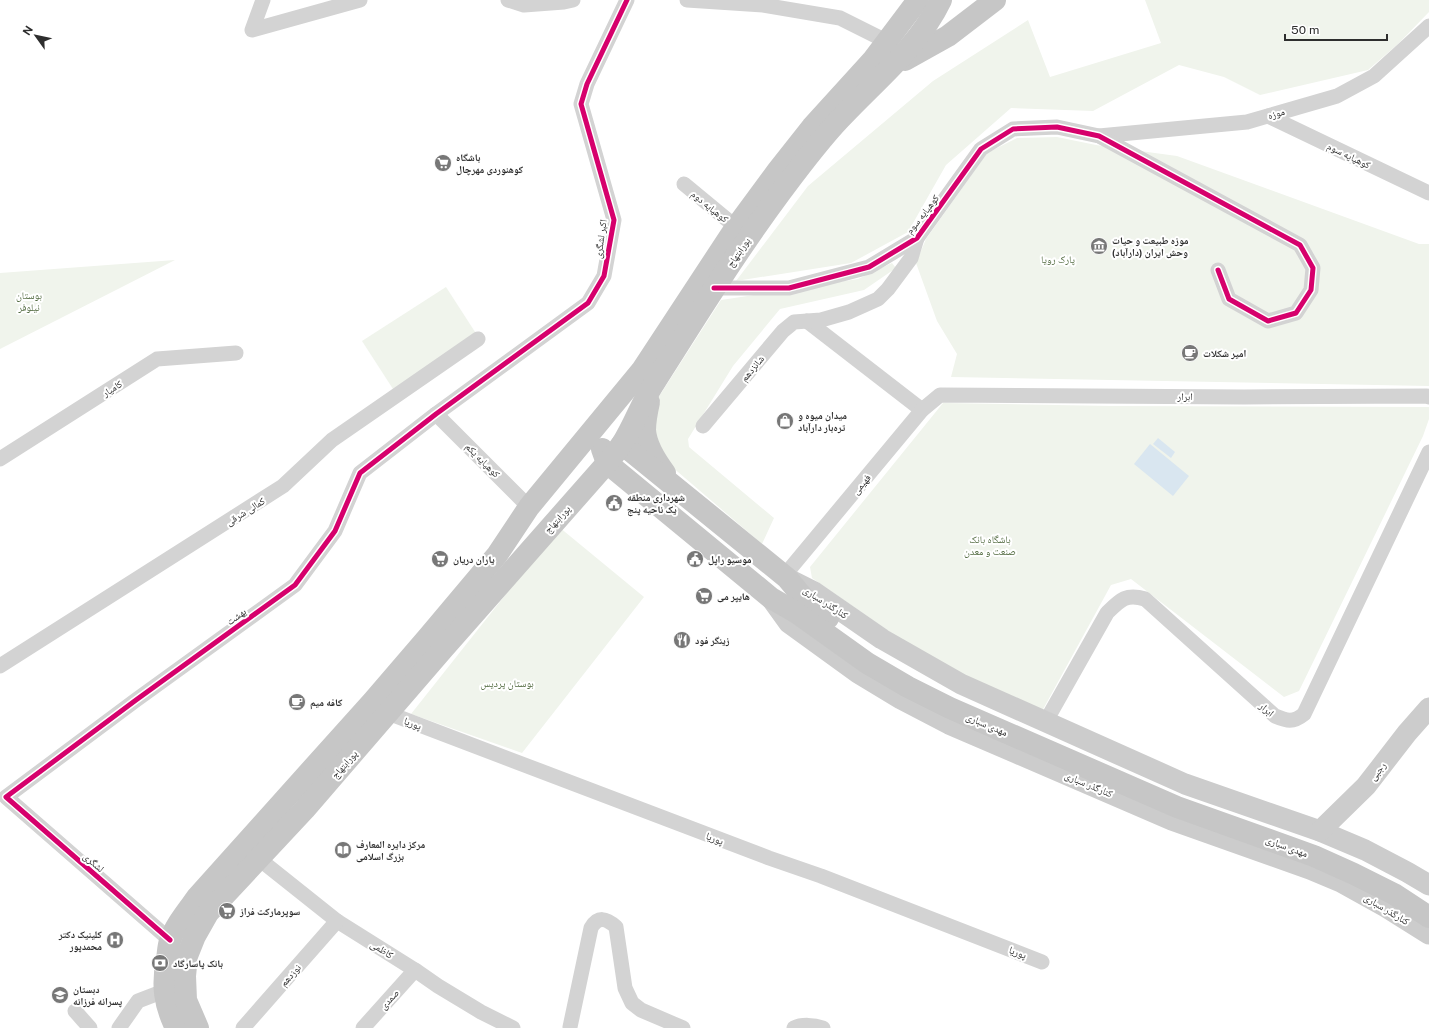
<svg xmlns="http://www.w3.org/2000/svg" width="1429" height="1028" viewBox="0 0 1429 1028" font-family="'Public Sans','Noto Naskh Arabic',sans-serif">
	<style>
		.green { fill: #f0f4ec }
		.water { fill: #d9e6f0 }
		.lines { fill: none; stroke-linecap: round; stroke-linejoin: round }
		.street { stroke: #d3d3d3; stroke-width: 15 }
		.secondary { stroke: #ccc; stroke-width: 21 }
		.primary { stroke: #c6c6c6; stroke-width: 22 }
		.cycleway-casing { stroke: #fff; stroke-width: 8 }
		.cycleway { stroke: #d6006c; stroke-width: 5 }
		.labels { text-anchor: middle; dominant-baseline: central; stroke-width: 4; stroke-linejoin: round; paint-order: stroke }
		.street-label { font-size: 10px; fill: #2e2e2e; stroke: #fff }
		.poi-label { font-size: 10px; font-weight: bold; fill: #2e2e2e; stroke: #fff; text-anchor: start }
		.park-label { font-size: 10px; fill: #4f683d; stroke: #fff }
	</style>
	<rect width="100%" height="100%" fill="#fff"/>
	<!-- green -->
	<g class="green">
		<polygon points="1145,0 1429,0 1429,12 1398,44 1368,70 1260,95 1224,77 1179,65 1093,111 1011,108 946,165 908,232 851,263 736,281 808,186 933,81 1028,20 1050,77 1161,43"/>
		<polygon points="1057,137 1096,145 1177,156 1419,244 1429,244 1429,386 951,377 957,354 937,321 916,263 926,239 987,153 1017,138"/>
		<polygon points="175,260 0,349 0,273"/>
		<polygon points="892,263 896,268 864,290 780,309 733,366 688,439 689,447 774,518 762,544 671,466 652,441 658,398 721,300 858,279"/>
		<polygon points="446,287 477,335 393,389 362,341"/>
		<polygon points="943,403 1111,406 1429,407 1429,419 1423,436 1299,691 1284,697 1131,579 1111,585 1041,713 932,661 812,578 810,567"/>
		<polygon points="559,527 644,597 522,753 411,714"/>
	</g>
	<!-- water -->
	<g class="water">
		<polygon points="1158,438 1175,452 1171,458 1153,444"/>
		<polygon points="1150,444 1189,476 1173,496 1134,464"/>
	</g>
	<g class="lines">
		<!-- street -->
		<g class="street">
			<polyline points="263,0 252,30 360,0"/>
			<polyline points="508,0 524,5 564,2 573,0"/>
			<polyline points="687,0 763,5 840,18 888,42"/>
			<polyline points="1268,116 1429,193"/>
			<polyline points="1099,136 1247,122 1337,96 1374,76 1429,26"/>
			<polyline points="684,184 736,227"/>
			<polyline points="714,288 789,288 869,267 917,238 981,149 1013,129 1057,127 1099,136 1300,245 1313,268 1311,290 1296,313 1268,321 1229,299 1218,270"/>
			<polyline points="807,321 922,410"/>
			<polyline points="436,414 529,507"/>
			<polyline points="703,426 783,331 794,322 821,320 849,312 878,299 888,289 911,258 917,238"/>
			<polyline points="0,459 157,359 236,353"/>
			<polyline points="784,576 922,410 940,395 1244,397 1427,396 1429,397"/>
			<polyline points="0,666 283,486 332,440 478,339"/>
			<polyline points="388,713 769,858 821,876 1042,962"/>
			<path d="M1046,721L1107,613C1120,600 1126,593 1145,599L1275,716C1287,721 1293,723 1304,714L1429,452"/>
			<polyline points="258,858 337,921 415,970 438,986 481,1012 513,1028"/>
			<polyline points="170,940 6,797 136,700 295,585 335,531 360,473 436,414 588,303 604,276 614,220 581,104 587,84 627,0"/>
			<polyline points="75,1011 90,1028"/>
			<path d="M570,1027L591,928C598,916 606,918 616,927L625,988L632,1003L641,1010L683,1028"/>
			<polyline points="119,1028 138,1001 164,991"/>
			<polyline points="243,1028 337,921"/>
			<polyline points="363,1028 415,970"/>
			<path d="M794,1028C802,1024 814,1025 823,1028"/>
		</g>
		<!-- secondary -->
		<g class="secondary">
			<polyline points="788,579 814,592 882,639 961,684 1185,784 1320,831 1365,850 1407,872 1429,885"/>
			<polyline points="771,598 789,623 858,673 901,699 949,724 1172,820 1310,869 1341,882 1386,907 1429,934"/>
			<polyline points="1320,831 1366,786 1407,733 1429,708"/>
		</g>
		<!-- primary -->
		<g class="primary">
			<polyline points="905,60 948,36 995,0"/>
			<path d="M649,402C647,411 645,421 645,430C646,446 656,461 665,473"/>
			<polyline points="622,444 787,578 807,602 828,618"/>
			<polyline points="602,449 607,463 771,598 797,613 867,663 908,687 950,708 1177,807 1314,856 1354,874 1394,894 1429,917"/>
			<path d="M176,1028C164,1004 162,985 167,959C168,953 168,946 170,941C175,925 188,910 198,896L373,701L429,636L497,555L529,507L642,370L736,227L778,170L812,127L872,61L918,0"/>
			<path d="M198,1028L186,1000L185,976L187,956L195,936L208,913L305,809L443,649L607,463C612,457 617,451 622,444C634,425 641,404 653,385C694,320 735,254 781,192C799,168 819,141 840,119C875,81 918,48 941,0"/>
		</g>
		<!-- cycleway casing -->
		<g class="cycleway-casing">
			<g id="cycleway">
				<polyline points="714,288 789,288 869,267 917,238 981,149 1013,129 1057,127 1099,136 1300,245 1313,268 1311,290 1296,313 1268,321 1229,299 1218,270"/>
				<polyline points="170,940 6,797 136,700 295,585 335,531 360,473 436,414 588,303 604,276 614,220 581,104 587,84 627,0"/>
			</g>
		</g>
		<!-- cycleway -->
		<use href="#cycleway" class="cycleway"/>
	</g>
	<!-- icons -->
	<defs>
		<g id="supermarket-disc" transform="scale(0.9)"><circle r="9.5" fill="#777" stroke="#fff"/><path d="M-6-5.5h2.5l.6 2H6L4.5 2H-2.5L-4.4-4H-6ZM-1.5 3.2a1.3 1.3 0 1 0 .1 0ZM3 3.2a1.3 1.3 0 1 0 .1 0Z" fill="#fff"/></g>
		<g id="museum-disc" transform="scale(0.9)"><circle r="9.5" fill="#777" stroke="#fff"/><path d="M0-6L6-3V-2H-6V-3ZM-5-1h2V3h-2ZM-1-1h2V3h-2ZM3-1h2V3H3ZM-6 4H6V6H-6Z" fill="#fff"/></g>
		<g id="cafe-disc" transform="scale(0.9)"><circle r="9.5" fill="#777" stroke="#fff"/><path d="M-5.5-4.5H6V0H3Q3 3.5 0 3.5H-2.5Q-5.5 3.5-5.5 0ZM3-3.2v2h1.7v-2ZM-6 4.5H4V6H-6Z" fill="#fff"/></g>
		<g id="shop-disc" transform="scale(0.9)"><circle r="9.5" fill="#777" stroke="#fff"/><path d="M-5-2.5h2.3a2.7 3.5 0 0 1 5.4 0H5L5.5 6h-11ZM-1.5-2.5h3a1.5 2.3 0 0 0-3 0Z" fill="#fff"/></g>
		<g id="civic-disc" transform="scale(0.9)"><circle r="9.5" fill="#777" stroke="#fff"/><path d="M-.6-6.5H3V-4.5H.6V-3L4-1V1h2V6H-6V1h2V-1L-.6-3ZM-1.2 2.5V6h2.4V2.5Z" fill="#fff"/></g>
		<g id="restaurant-disc" transform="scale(0.9)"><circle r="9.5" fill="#777" stroke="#fff"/><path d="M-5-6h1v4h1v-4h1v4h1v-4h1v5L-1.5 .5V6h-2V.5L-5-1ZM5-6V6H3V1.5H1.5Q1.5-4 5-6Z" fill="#fff"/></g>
		<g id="library-disc" transform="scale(0.9)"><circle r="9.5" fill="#777" stroke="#fff"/><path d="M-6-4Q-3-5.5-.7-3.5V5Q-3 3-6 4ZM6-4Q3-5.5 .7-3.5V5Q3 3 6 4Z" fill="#fff"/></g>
		<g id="hospital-disc" transform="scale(0.9)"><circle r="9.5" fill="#777" stroke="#fff"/><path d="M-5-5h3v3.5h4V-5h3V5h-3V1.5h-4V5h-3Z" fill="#fff"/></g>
		<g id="bank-disc" transform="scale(0.9)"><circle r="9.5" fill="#777" stroke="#fff"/><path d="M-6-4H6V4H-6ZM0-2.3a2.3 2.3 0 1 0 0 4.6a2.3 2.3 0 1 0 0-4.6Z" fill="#fff"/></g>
		<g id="school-disc" transform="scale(0.9)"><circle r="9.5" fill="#777" stroke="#fff"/><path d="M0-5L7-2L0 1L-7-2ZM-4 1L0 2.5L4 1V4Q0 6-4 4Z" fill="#fff"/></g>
	</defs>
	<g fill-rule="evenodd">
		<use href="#supermarket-disc" x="443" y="163"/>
		<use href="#museum-disc" x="1099" y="246"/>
		<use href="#cafe-disc" x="1190" y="353"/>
		<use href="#shop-disc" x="785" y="421"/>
		<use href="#civic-disc" x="614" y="503"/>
		<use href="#supermarket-disc" x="440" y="559"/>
		<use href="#civic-disc" x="695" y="559"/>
		<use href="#supermarket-disc" x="704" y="596"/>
		<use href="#restaurant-disc" x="682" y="640"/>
		<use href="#cafe-disc" x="297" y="702"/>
		<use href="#library-disc" x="343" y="850"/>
		<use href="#supermarket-disc" x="227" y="911"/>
		<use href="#hospital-disc" x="115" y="940"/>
		<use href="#bank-disc" x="160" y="963"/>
		<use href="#school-disc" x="60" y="995"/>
	</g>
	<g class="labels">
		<!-- street labels -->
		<g class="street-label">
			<text transform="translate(1276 113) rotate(-17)">موزه</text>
			<text transform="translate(1349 155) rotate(26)">کوهپایه سوم</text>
			<text transform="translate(710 206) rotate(39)">کوهپایه دوم</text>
			<text transform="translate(922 214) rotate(-52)">کوهپایه سوم</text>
			<text transform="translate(600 239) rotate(-82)">اکبر لشگری</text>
			<text transform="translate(738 252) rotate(-56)">پورابتهاج</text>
			<text transform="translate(752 368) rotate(-50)">شانزدهم</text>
			<text transform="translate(112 388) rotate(-32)">کامیار</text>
			<text x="1185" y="396">ابرار</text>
			<text transform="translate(483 460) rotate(45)">کوهپایه یکم</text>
			<text transform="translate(861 484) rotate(-50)">فهیمی</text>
			<text transform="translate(245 511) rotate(-32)">کمالی شرقی</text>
			<text transform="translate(557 519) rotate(-48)">پورابتهاج</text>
			<text transform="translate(826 602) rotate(33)">کنارگذر سباری</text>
			<text transform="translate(236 616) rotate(-36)">بهشت</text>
			<text transform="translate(1267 709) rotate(40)">ابرار</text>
			<text transform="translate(413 723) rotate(21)">پوریا</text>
			<text transform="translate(987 724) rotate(23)">مهدی سباری</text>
			<text transform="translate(344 764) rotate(-49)">پورابتهاج</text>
			<text transform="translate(1377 771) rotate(-52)">رجبی</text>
			<text transform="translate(1089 784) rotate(23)">کنارگذر سباری</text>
			<text transform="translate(715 838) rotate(21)">پوریا</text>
			<text transform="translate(1287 846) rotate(20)">مهدی سباری</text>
			<text transform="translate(94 862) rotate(41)">لشگری</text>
			<text transform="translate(1387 909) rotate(31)">کنارگذر سباری</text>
			<text transform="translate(382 949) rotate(32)">کاظمی</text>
			<text transform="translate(1018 952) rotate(21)">پوریا</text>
			<text transform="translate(290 975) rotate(-49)">نوزدهم</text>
			<text transform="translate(389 999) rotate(-48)">صمدی</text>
		</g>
		<!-- poi labels -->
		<g class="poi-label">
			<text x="456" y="157">باشگاه<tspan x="456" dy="12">کوهنوردی مهرچال</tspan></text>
			<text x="1112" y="240">موزه طبیعت و حیات<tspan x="1112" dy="12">وحش ایران (دارآباد)</tspan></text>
			<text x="1203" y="353">امیر شکلات</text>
			<text x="798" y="415">میدان میوه و<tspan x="798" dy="12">تره‌بار دارآباد</tspan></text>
			<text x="627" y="497">شهرداری منطقه<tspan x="627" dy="12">یک ناحیه پنج</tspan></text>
			<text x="453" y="559">یاران دریان</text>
			<text x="708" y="559">موسیو راپل</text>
			<text x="717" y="596">هایپر می</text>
			<text x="695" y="640">زینگر فود</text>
			<text x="310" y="702">کافه میم</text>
			<text x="356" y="844">مرکز دایره المعارف<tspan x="356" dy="12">بزرگ اسلامی</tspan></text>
			<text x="240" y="911">سوپرمارکت فراز</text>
			<text x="102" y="934" text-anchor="end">کلینیک دکتر<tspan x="102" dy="12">محمدپور</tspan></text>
			<text x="173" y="963">بانک پاسارگاد</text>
			<text x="73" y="989">دبستان<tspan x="73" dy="12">پسرانه فرزانه</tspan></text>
		</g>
		<!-- park labels -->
		<g class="park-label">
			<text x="1058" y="259">پارک رویا</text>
			<text x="29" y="295">بوستان<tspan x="29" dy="12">نیلوفر</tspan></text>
			<text x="990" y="539">باشگاه بانک<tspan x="990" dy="12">صنعت و معدن</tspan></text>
			<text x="507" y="683">بوستان پردیس</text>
		</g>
	</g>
	<!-- north arrow -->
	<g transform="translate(36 36) rotate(303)" stroke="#ffffff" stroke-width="3" paint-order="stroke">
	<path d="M0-3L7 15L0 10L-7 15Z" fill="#2e2e2e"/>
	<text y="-6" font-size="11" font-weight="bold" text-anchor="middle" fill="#2e2e2e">N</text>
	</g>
	<!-- scale -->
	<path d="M1285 34v6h102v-6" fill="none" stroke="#2e2e2e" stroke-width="2"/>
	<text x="1291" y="34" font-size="12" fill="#2e2e2e" stroke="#ffffff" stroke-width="3" paint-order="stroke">50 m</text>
</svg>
